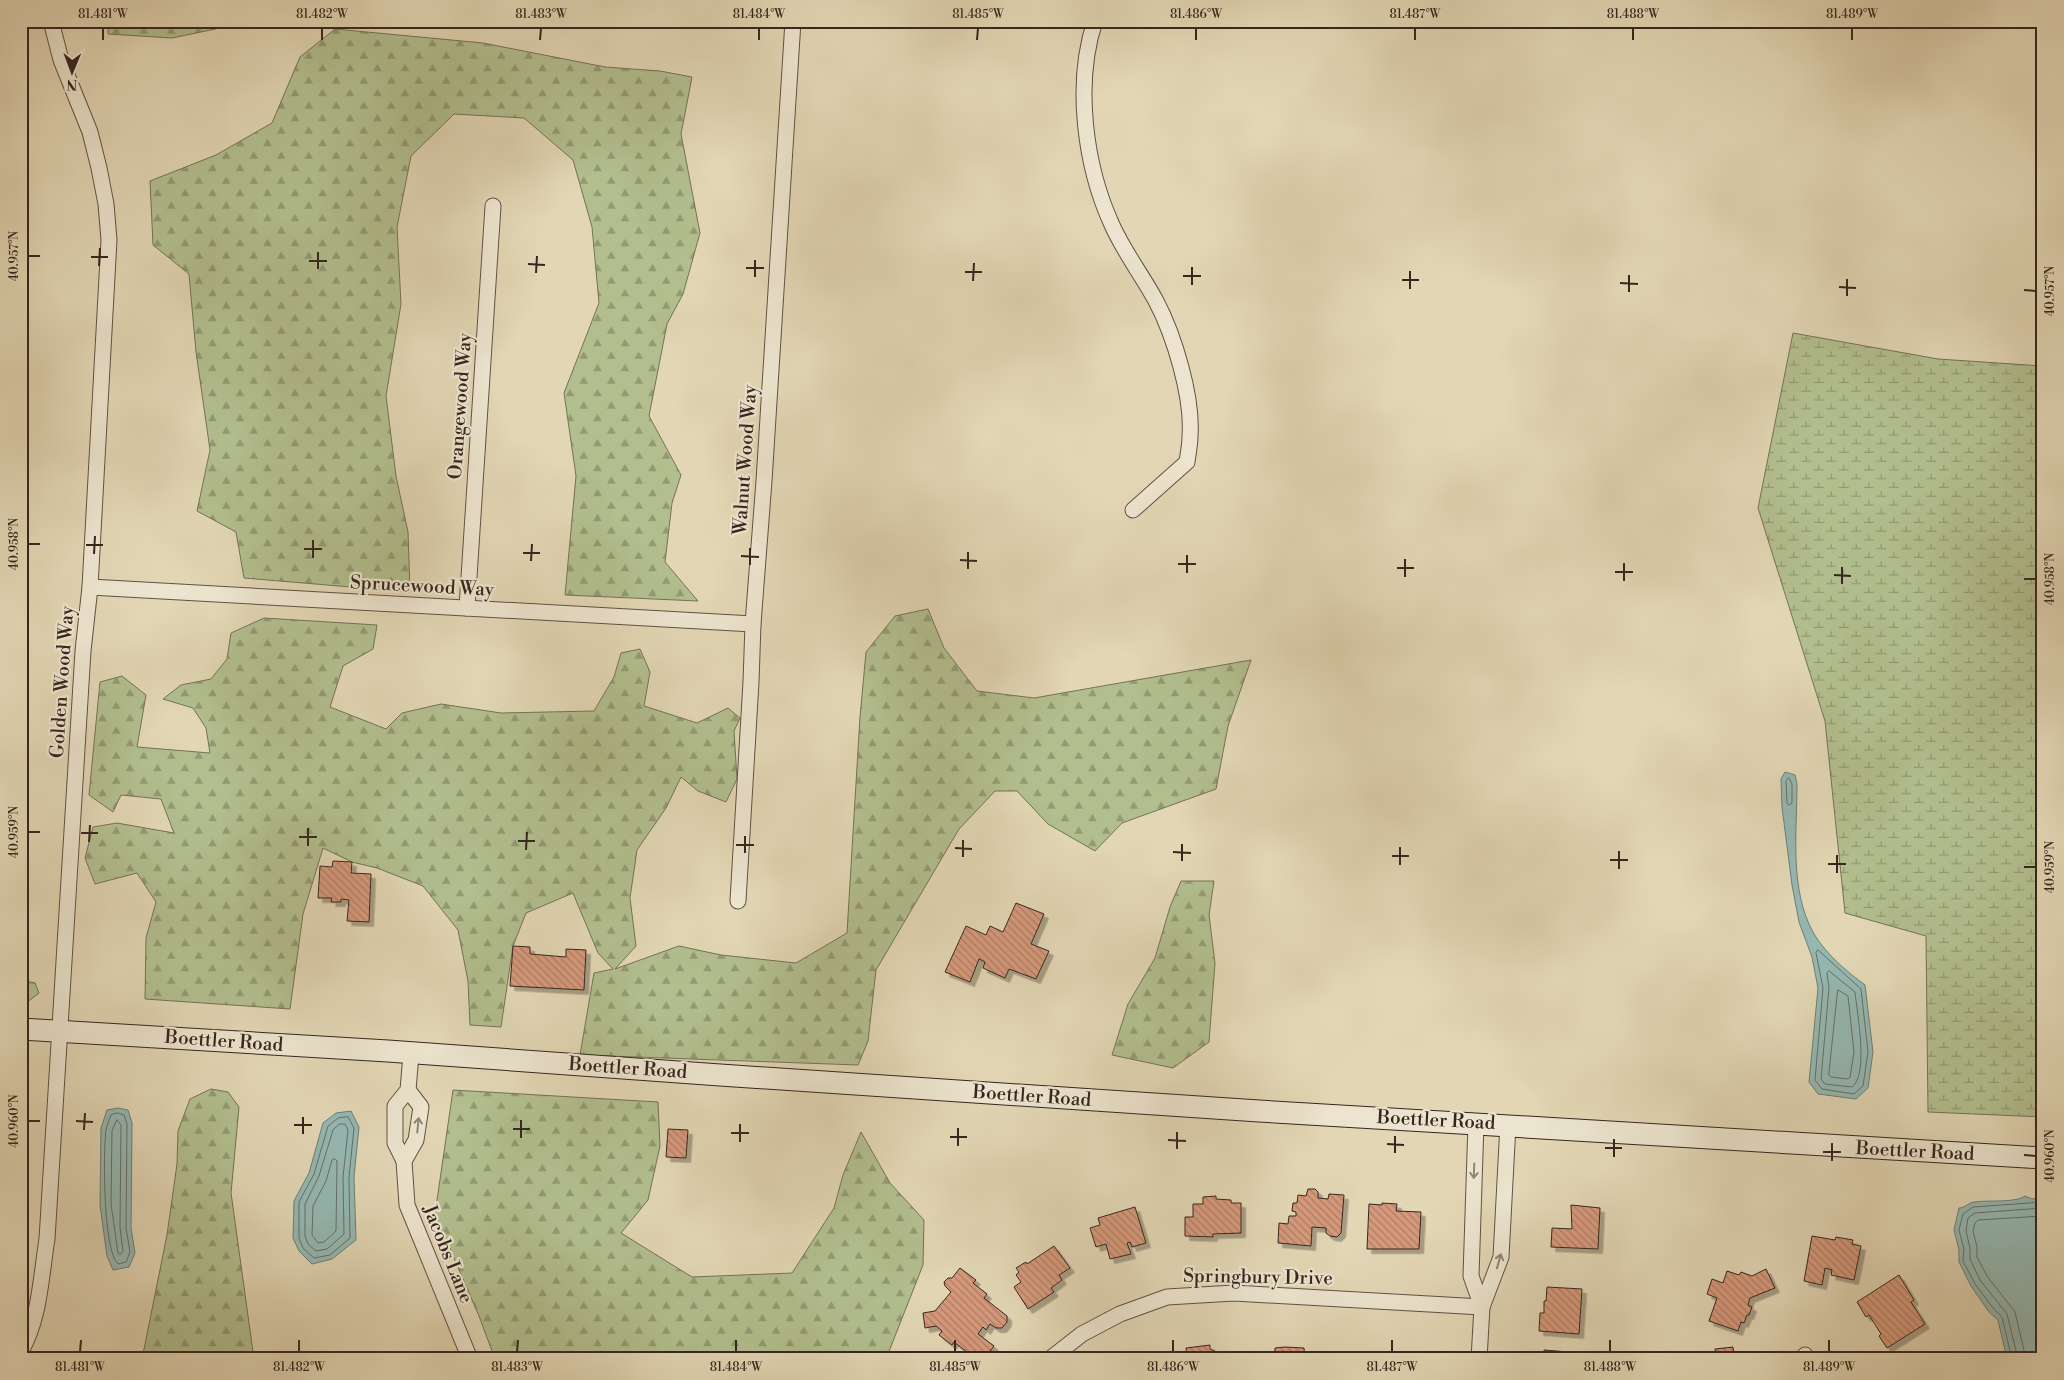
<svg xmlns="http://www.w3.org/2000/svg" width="2064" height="1380" viewBox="0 0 2064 1380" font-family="'Libre Bodoni',serif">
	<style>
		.forest { fill: url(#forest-firs); stroke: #747256 }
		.wetland { fill: url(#wetland-marsh); stroke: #747256 }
		.water { fill: #95b8b2; stroke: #6f7e77 }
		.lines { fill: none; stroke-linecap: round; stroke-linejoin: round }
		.shore { stroke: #666f68; stroke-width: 1 }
		.building { fill: url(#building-back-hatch); stroke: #36261f; filter: url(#shadow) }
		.street-casing { stroke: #615244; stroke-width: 17 }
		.secondary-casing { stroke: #36261f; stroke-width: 23 }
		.street { stroke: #ece4ce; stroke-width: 15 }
		.secondary { stroke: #ece4ce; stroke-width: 21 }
		.oneway { stroke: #918576 }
		.ticks { fill: none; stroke: #36261f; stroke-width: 2 }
		.labels { text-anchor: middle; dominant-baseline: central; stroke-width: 4.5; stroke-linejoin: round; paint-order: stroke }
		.street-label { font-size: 19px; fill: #36261f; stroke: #ece4ce }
		.neatline { fill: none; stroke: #36261f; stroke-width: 2 }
		.ticks-label { font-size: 12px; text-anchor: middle; fill: #36261f }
	</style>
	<defs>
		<pattern id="forest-firs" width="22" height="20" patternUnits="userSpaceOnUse" patternTransform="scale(1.25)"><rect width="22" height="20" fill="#b2be8e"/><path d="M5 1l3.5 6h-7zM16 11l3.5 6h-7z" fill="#929a73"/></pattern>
		<pattern id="wetland-marsh" width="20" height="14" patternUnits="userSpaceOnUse" patternTransform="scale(1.25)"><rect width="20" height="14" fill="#b2be8e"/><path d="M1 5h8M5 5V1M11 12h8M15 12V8" fill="none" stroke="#929a73"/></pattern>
		<pattern id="building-back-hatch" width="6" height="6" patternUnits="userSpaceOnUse" patternTransform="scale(1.25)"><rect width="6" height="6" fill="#d6997b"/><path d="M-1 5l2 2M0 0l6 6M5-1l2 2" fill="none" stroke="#ae7d64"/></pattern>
		<filter id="shadow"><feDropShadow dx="4.5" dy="4.5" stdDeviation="0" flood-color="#0004"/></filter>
	</defs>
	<rect width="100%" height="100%" fill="#e2d6b4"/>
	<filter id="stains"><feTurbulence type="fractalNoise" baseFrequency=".004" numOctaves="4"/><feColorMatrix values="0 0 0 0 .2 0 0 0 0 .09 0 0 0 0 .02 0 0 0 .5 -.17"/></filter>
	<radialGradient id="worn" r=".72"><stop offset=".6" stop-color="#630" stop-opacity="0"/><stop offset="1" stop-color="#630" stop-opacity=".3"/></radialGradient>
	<!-- forest -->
	<g class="forest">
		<polygon points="108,21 220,21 220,28 172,38 108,34"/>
		<polygon points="335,29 483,43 605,67 660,71 692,77 681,134 700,233 683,294 667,324 649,416 681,475 672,503 665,562 698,601 565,595 576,476 564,393 599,303 592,227 573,160 524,118 454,114 411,156 397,227 401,304 386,396 396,476 408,532 410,592 244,578 236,532 197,511 210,450 196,352 189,274 153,245 150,181 216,155 272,123 300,57"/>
		<polygon points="928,609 944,648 977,691 1034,698 1251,660 1228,726 1216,789 1122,823 1095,851 1048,824 1017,791 995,791 959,829 876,970 868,1041 858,1065 580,1055 594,973 613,969 598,953 573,893 526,913 513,946 501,1027 470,1025 468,981 458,930 423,886 377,868 352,862 323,848 303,914 290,1009 145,999 146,938 156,902 137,873 95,884 85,858 93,827 117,823 174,833 161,799 121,795 113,812 89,795 100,682 122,676 146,695 137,747 210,753 206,728 193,708 163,699 181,685 211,679 227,659 231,633 264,618 377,625 373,649 343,666 330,707 386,729 402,713 441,704 501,713 594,711 614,677 621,653 640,649 650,672 644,706 697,723 728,708 740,718 734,731 737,779 726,802 698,791 681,777 666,808 637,850 630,898 636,946 615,969 679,946 721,955 796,963 847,933 860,717 866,652 895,616"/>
		<polygon points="1181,881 1214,881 1209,915 1215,963 1209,1042 1173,1068 1112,1055 1128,1004 1155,958 1170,907"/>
		<polygon points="21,980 35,983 39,993 21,1007"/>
		<polygon points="211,1089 228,1092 239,1107 231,1193 254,1359 142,1359 167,1235 177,1164 178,1131 190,1099"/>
		<polygon points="453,1090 658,1102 660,1146 648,1200 621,1233 692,1277 792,1273 834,1208 843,1175 861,1132 890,1183 924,1220 923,1265 886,1359 495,1359 479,1316 435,1214"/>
	</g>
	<!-- wetland -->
	<polygon class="wetland" points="1793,333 1938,359 2043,366 2043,1117 1928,1112 1926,936 1845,913 1825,721 1758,508"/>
	<!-- water -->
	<g class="water">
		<path d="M1785,772L1795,775L1797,784C1797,832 1789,890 1814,934C1827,955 1846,971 1865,985L1873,1052L1868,1088L1856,1099L1818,1094L1809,1082L1818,988L1812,957L1799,922L1792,885L1782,807L1781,779Z"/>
		<polygon points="118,1108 128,1110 132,1123 131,1228 135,1253 129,1267 113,1270 107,1256 100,1205 101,1128 107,1110"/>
		<polygon points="351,1111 359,1127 354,1177 356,1240 332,1259 312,1264 299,1251 293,1238 294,1201 309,1173 323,1123 336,1113"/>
		<path d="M2025,1196L2032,1199L2043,1197V1359H2007L1998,1320L1989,1312L1971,1286L1959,1262V1250L1954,1230L1959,1208C1965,1208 1968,1203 1974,1202C1987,1200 2016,1203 2025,1196Z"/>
	</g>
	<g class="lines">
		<!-- shore -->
		<g class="shore">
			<polygon points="1789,778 1792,784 1792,803 1789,805 1787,803 1786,781"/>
			<polygon points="1818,950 1861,989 1868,1052 1863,1086 1854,1094 1822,1089 1815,1080 1823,988 1816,953"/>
			<path d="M1829,971L1855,992C1857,1012 1869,1075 1852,1087L1825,1084L1821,1079L1829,988L1827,973Z"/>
			<polygon points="1838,990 1848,996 1854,1052 1850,1077 1848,1079 1831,1077 1829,1075"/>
			<path d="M118,1113L124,1115L127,1124L126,1228L130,1252L126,1262L118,1264C103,1251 103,1152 106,1130C107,1125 109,1120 111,1115Z"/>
			<polygon points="348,1117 354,1128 349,1177 350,1238 330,1255 314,1258 303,1248 299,1238 299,1202 314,1174 328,1126 338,1118"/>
			<polygon points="117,1120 121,1125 120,1228 123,1251 120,1255 118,1253 111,1204 112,1131"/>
			<polygon points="340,1124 345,1124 348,1130 343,1177 344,1234 327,1249 316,1251 308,1244 305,1236 305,1204 319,1176 333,1130"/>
			<polygon points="335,1159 337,1161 336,1231 324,1242 318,1243 312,1235 313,1206 326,1181 332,1160"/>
			<polyline points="2012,1359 2002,1317 1993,1308 1975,1284 1963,1261 1964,1249 1959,1230 1963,1214 1973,1207 2043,1202"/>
			<polyline points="2018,1359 2007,1314 1980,1280 1970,1259 1970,1248 1966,1231 1968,1218 1975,1213 2043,1208"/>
			<polyline points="2026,1359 2015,1312 1987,1276 1977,1257 1977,1247 1973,1231 1975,1223 1978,1220 2043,1216"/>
		</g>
	</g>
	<!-- building -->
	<g class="building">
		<polygon points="333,861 352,862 351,873 371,874 369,922 347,921 349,900 341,899 341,902 331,902 332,898 318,898 320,866 332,867"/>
		<polygon points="1016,903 1044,914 1031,944 1049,951 1036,979 1009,969 1005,978 983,968 985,962 979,959 970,982 945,972 966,926 986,935 990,926 1003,932"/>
		<polygon points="513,946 530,947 530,954 566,957 566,949 586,950 584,990 510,986"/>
		<polygon points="668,1129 688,1130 686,1158 666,1157"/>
		<polygon points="1308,1189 1315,1189 1318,1192 1318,1198 1328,1199 1329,1194 1344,1195 1341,1233 1337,1237 1330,1236 1326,1233 1326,1228 1312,1227 1311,1246 1278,1243 1279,1223 1288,1224 1289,1216 1296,1216 1296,1212 1292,1211 1293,1203 1297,1203 1298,1195 1306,1196"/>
		<polygon points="1216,1196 1216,1199 1231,1200 1231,1203 1241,1203 1241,1233 1213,1234 1213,1237 1185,1236 1185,1217 1193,1217 1193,1204 1203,1204 1203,1197"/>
		<polygon points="1382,1203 1397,1204 1396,1211 1421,1212 1419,1249 1367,1249 1369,1204 1382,1205"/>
		<polygon points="1571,1205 1600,1208 1598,1249 1551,1247 1552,1228 1572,1229"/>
		<polygon points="1135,1207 1146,1243 1132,1247 1130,1242 1127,1243 1131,1254 1110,1259 1106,1244 1096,1247 1090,1228 1100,1225 1098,1218"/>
		<polygon points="1812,1236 1835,1240 1836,1237 1853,1240 1852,1244 1861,1246 1854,1280 1831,1275 1832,1270 1825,1268 1822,1285 1804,1281"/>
		<polygon points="1054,1246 1070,1268 1059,1275 1062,1280 1051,1288 1054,1292 1028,1309 1014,1287 1021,1282 1016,1275 1019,1272 1016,1268 1026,1262 1027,1264"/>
		<polygon points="960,1268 976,1280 973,1283 987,1294 984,1298 1007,1316 1007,1322 1002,1328 996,1328 990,1324 986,1330 983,1327 978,1334 994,1346 984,1359 976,1359 954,1342 952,1345 939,1335 942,1331 936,1326 925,1328 923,1313 935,1311 951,1292 945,1286 944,1282 948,1278 952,1278"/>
		<polygon points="1766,1269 1775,1288 1750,1298 1748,1305 1752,1307 1749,1315 1747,1315 1744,1323 1741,1322 1738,1331 1709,1321 1717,1298 1707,1294 1712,1279 1723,1283 1727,1271 1739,1275 1741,1272 1752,1276"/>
		<polygon points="1899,1275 1914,1300 1911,1302 1925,1324 1887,1348 1879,1336 1881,1334 1869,1315 1866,1317 1857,1302"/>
		<polygon points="1547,1287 1582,1289 1579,1334 1539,1331 1540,1313 1544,1313 1544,1301 1546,1301"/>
		<polygon points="1210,1345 1210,1349 1216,1352 1216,1354 1242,1354 1242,1359 1187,1359 1186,1348"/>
		<polygon points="1285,1347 1304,1348 1305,1359 1275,1359 1275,1348"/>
		<polygon points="1733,1347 1734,1356 1736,1356 1736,1359 1712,1359 1716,1358 1715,1349"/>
		<polygon points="1544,1350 1581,1353 1581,1359 1538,1359 1544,1358"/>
	</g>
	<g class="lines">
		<!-- street casing -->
		<g class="street-casing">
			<g id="street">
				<path d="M1095,21C1074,84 1085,166 1112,225C1124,252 1142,275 1156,301C1174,335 1193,397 1190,436C1190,445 1188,454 1187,462L1133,510"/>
				<polyline points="90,587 753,624"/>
				<polyline points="467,608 493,206"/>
				<polyline points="738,901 751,682 753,624 764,481 793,21"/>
				<polyline points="411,1054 408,1090 395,1106 395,1143 404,1161 407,1205 470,1359"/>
				<polyline points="1476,1123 1471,1276 1482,1307"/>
				<polyline points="404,1161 416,1140 421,1107 408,1090"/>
				<path d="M21,1351C40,1318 41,1276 47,1239L83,651L90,587L109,240L106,204L99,168L90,132L61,60L51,21"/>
				<polyline points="1805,1355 1806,1359"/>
				<polyline points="1050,1359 1082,1334 1120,1314 1167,1297 1234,1293 1482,1307"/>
				<polyline points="1479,1359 1482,1307 1501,1257 1508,1124"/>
			</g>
		</g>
		<!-- secondary casing -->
		<g class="secondary-casing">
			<polyline id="secondary" points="21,1029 388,1051 720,1075 1259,1111 2043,1158"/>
		</g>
		<!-- street -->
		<use href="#street" class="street"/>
		<!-- secondary -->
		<use href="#secondary" class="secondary"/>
	</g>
	<!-- one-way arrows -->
	<defs><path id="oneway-shaft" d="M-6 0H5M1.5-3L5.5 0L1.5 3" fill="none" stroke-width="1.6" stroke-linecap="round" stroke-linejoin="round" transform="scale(1.25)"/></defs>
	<g class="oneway">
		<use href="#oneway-shaft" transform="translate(418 1125) rotate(-84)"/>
		<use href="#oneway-shaft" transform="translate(1474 1171) rotate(92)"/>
		<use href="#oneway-shaft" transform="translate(1499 1261) rotate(-74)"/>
	</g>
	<!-- ticks -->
	<path class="ticks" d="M103,40V28M322,40V28M540,40L541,28M759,40V28M977,40L978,28M1196,40V28M1415,40V28M1633,40V28M1852,40V28M28,256H40M91,257H108M309,261H327M528,264L545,265M99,266L100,248M746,268H764M318,269V252M965,272H982M536,273L537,256M1183,276H1201M755,277V260M1402,280H1419M973,281L974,263M1620,283L1638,284M1192,285V267M1839,287L1856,288M1410,289V271M2024,290L2036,291M1629,292V275M1847,296V279M28,544H40M86,545H103M304,549H322M523,553H540M94,554L95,536M741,556L759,557M313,558V540M960,560L977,561M531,561L532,544M1178,564H1196M750,565V548M1397,568H1414M968,569V552M1615,572H1633M1187,573V555M1834,575L1851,576M1405,577V559M2024,579H2036M1624,581V563M1842,584V567M28,832H40M81,833H98M299,837H317M518,841H535M89,842L90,825M736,845H754M308,846V828M955,848L972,849M526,850L527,832M1173,852L1191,853M745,853V836M1392,856H1409M963,857V840M1610,860H1628M1182,861V844M1828,864H1846M1400,865V847M2024,867H2036M1619,869V851M1837,873V855M28,1121H40M76,1121L93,1122M294,1125H312M513,1129H530M84,1130L85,1113M731,1133H749M303,1134V1117M950,1137H967M521,1138V1120M1168,1140L1186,1141M740,1142V1124M1387,1144L1404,1145M958,1146V1128M1605,1148H1622M1177,1149V1132M1823,1152H1841M1395,1153V1136M2024,1155L2036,1156M1614,1157V1139M1832,1161V1143M80,1352L81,1340M299,1352V1340M517,1352L518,1340M736,1352V1340M955,1352V1340M1173,1352V1340M1392,1352V1340M1610,1352V1340M1829,1352V1340"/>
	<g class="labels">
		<!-- street labels -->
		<g class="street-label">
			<text transform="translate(460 406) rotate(-86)">Orangewood Way</text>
			<text transform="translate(745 460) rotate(-86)">Walnut Wood Way</text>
			<text transform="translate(422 586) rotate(3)">Sprucewood Way</text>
			<text transform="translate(62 682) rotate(-86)">Golden Wood Way</text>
			<text transform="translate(224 1041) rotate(4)">Boettler Road</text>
			<text transform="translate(628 1068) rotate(4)">Boettler Road</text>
			<text transform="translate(1032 1096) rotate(4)">Boettler Road</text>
			<text transform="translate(1436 1120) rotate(3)">Boettler Road</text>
			<text transform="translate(1915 1151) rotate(3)">Boettler Road</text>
			<text transform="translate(448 1254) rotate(68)">Jacobs Lane</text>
			<text transform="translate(1258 1277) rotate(1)">Springbury Drive</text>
		</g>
	</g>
	<!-- margin -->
	<rect width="2064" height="1380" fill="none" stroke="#e2d6b4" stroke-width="55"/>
	<!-- north arrow -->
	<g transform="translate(72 72) rotate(181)" stroke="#ece4ce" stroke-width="4" paint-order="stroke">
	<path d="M0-4L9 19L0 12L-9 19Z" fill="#36261f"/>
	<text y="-8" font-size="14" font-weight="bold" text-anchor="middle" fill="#36261f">N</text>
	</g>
	<rect x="28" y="28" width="2008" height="1324" class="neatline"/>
	<g class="ticks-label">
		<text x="103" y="18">81.481°W</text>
		<text x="322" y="18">81.482°W</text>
		<text x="541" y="18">81.483°W</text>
		<text x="759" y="18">81.484°W</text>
		<text x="978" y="18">81.485°W</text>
		<text x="1196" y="18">81.486°W</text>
		<text x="1415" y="18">81.487°W</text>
		<text x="1633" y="18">81.488°W</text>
		<text x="1852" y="18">81.489°W</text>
		<text transform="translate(14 256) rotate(-90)" y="4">40.957°N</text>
		<text transform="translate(2050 291) rotate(-90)" y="4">40.957°N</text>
		<text transform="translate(14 544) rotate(-90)" y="4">40.958°N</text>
		<text transform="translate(2050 579) rotate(-90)" y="4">40.958°N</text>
		<text transform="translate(14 832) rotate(-90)" y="4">40.959°N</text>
		<text transform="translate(2050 867) rotate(-90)" y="4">40.959°N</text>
		<text transform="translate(14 1121) rotate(-90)" y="4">40.960°N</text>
		<text transform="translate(2050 1156) rotate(-90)" y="4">40.960°N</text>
		<text x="80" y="1371">81.481°W</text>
		<text x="299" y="1371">81.482°W</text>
		<text x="517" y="1371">81.483°W</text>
		<text x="736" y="1371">81.484°W</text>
		<text x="955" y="1371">81.485°W</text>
		<text x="1173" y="1371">81.486°W</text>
		<text x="1392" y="1371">81.487°W</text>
		<text x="1610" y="1371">81.488°W</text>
		<text x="1829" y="1371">81.489°W</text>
	</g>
	<rect width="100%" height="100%" filter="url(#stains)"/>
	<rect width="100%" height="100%" fill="url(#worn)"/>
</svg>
